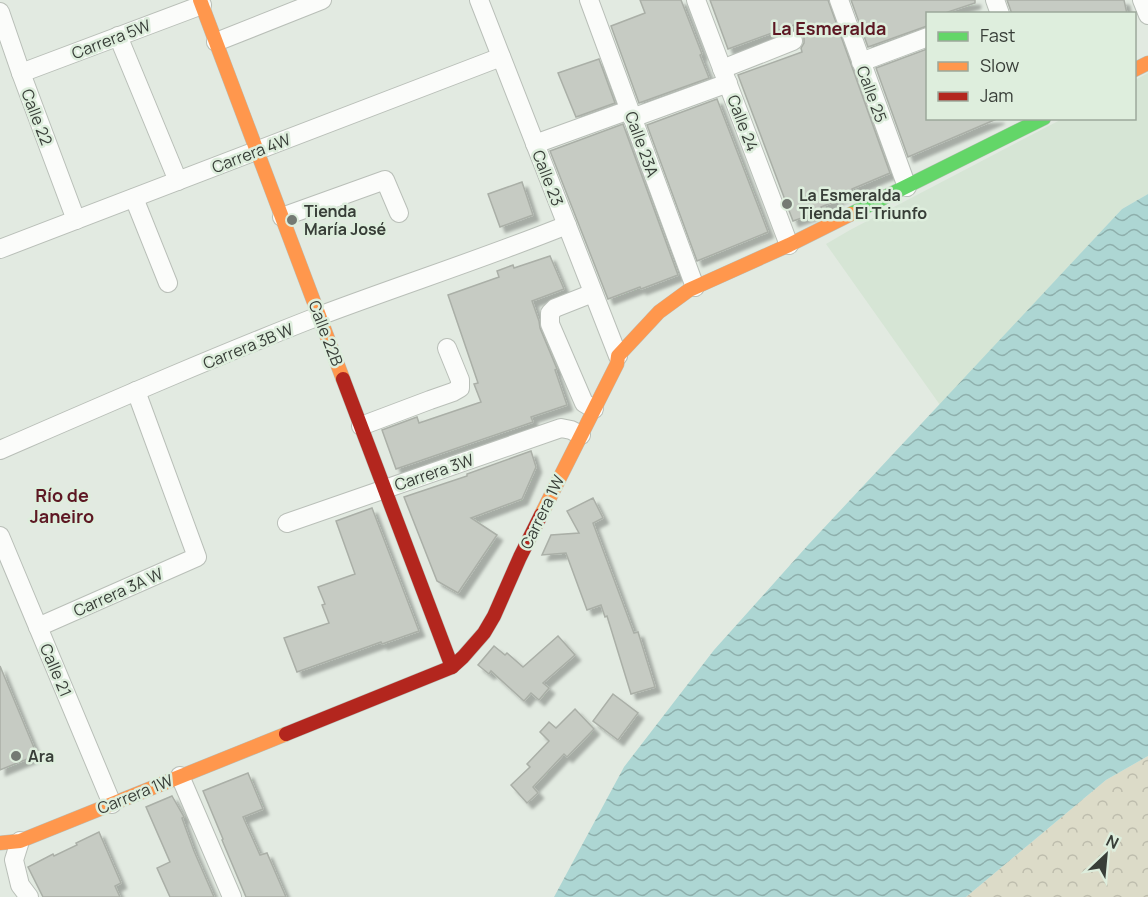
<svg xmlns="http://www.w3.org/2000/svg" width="1148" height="897" viewBox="0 0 1148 897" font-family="Manrope,sans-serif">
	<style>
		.built { fill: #d6e5d5 }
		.park { fill: url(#park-crowns) }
		.water { fill: url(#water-waves) }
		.building { fill: #c6cbc3; stroke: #aaafa7; stroke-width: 1.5; filter: url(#shadow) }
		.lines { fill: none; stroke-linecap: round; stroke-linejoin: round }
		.street-casing { stroke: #b9bfb8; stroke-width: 20 }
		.fast-casing { stroke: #b9bfb8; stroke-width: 15 }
		.slow-casing { stroke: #b9bfb8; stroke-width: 15 }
		.jam-casing { stroke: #b9bfb8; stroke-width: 15 }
		.street { stroke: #fbfcfa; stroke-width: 18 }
		.fast { stroke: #63d668; stroke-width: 14 }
		.slow { stroke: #ff974d; stroke-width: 14 }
		.jam { stroke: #b3261e; stroke-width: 14 }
		.poi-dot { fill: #747a73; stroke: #deeedd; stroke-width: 2 }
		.labels { text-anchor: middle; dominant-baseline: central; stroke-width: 5; stroke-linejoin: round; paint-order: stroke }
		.street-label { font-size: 16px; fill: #383e38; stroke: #deeedd }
		.poi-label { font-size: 16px; font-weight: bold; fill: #383e38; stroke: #deeedd; text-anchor: start }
		.neighbourhood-label { font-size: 18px; font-weight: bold; fill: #5d1823; stroke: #deeedd }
	</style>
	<defs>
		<pattern id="park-crowns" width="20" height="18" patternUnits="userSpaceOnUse" patternTransform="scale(1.5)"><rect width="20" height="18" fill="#dcdbc8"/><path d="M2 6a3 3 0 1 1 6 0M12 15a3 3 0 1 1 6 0" fill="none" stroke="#bebdad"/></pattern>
		<pattern id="water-waves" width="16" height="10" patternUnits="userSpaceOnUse" patternTransform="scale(1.5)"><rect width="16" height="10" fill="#add6d3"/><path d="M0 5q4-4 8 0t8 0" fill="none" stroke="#8eafac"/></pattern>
		<filter id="shadow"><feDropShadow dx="5.5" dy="5.5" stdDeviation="1.5" flood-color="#0004"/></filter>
	</defs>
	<rect width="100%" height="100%" fill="#e2eae1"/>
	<!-- built -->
	<polygon class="built" points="1148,73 1148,194 1122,209 940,405 826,244 850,230 1062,119 1134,118 1135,80"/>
	<!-- park -->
	<polygon class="park" points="1148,756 1148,897 966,897 1106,780"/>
	<!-- water -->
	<polygon class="water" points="1148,194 1148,756 1106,780 966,897 554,897 624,767 714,650 808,545 1122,209"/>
	<!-- building -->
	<g class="building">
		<polygon points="640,0 681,0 702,54 700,55 709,78 639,103 611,26 645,13"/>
		<polygon points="710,0 828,0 890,173 852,189 853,193 836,199 836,201 821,207 822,211 793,221 738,75 802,52 801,48 804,43 804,37 800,33 795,30 794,25 728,49"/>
		<polygon points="851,0 975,0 975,3 942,14 927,14 927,26 868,47"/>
		<polygon points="1007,0 1124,0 1127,14 1012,14"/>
		<polygon points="927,49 927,118 999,118 908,157 876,68"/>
		<polygon points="599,59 615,103 576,117 558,73"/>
		<polygon points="717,99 768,232 697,261 647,125"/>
		<polygon points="623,124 678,275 641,289 640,287 608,299 550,151"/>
		<polygon points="522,182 533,215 500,227 488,194"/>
		<polygon points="550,256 564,289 532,301 539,321 540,328 557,369 555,370 567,405 531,417 533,422 396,469 382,430 417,417 419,423 481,402 474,384 478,383 448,295 499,277 497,271 513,265 514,268"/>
		<polygon points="531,451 536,467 522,499 471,518 497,535 458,593 437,581 404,497 467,476 467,474"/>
		<polygon points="593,498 603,518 593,523 634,633 638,632 655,687 631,694 607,616 605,617 601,605 587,610 566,553 542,555 551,535 579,533 567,511"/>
		<polygon points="372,508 419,631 382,644 381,642 297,672 284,638 329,623 322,605 325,604 318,587 355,574 336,521"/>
		<polygon points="558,636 575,655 543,683 549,688 539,700 531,693 524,701 491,671 489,674 478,665 494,646 505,655 507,653 523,667"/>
		<polygon points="0,666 37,755 0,770"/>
		<polygon points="613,694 638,713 618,740 593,721"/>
		<polygon points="575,709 594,729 567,757 564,754 533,787 538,793 527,803 511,785 530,767 527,764 549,741 540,732 549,722 556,728"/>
		<polygon points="248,773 263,809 243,817 260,855 267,853 286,897 246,897 222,840 223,839 203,791"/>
		<polygon points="172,796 184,817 182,818 194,851 214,897 170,897 157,868 170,862 146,807"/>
		<polygon points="99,832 121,883 115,886 120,897 43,897 28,867 53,854 54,856 77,845 76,843"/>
	</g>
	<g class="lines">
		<!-- street casing -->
		<g class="street-casing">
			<g id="street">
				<polyline points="479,0 618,356"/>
				<polyline points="589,0 695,287"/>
				<polyline points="696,0 789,245"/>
				<polyline points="839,0 907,187"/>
				<polyline points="995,0 1000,14"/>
				<polyline points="1142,0 1148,15"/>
				<polyline points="0,12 21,73 76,220"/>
				<polyline points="118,36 178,181"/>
				<polyline points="216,42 322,0"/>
				<polyline points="861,62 928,37"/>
				<polyline points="722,69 793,41"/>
				<polyline points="21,73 202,5"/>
				<polyline points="632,118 728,83"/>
				<polyline points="535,144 629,110"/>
				<polyline points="134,198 168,283"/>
				<polyline points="282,217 385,180 399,213"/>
				<polyline points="0,249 501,57"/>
				<polyline points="593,293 555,308 550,313 550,324 584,403 594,409"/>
				<polyline points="361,426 430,400 453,392 460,388 460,380 447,348"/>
				<path d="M0,450C106,404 211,358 319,316C401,285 485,258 567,225"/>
				<polyline points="287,523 561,428 571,430 581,435"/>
				<polyline points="0,536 112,804"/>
				<polyline points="38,627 197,557 136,391"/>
				<polyline points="180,776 232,897"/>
				<polyline points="20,841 14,860 20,885 29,897"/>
			</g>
		</g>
		<!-- fast casing -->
		<g class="fast-casing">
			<polyline id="fast" points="851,214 1044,118"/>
		</g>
		<!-- slow casing -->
		<g class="slow-casing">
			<g id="slow">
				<polyline points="200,0 343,379"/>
				<polyline points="1134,70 1148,63"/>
				<polyline points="541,515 617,364 618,356 659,312 689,290 789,245 851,214"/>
				<polyline points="0,843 20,841 286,734"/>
			</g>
		</g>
		<!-- jam casing -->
		<g class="jam-casing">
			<g id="jam">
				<polyline points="343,379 452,667"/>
				<polyline points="286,734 452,667 463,657 484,633 494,616 520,557 541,515"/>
			</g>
		</g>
		<!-- street -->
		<use href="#street" class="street"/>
		<!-- fast -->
		<use href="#fast" class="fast"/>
		<!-- slow -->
		<use href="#slow" class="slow"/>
		<!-- jam -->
		<use href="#jam" class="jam"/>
	</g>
	<!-- markers -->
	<g class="poi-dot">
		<circle cx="787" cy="204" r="6"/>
		<circle cx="292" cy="220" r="6"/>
		<circle cx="16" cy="756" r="6"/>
	</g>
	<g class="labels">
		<!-- street labels -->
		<g class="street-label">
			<text transform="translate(111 39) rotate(-21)">Carrera 5W</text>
			<text transform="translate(872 94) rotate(70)">Calle 25</text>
			<text transform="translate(37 117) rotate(69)">Calle 22</text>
			<text transform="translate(743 123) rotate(69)">Calle 24</text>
			<text transform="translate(642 144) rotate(70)">Calle 23A</text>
			<text transform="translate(251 153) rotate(-21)">Carrera 4W</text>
			<text transform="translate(548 178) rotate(69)">Calle 23</text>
			<text transform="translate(326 333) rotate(69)">Calle 22B</text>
			<text transform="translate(248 346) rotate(-22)">Carrera 3B W</text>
			<text transform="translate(434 472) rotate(-19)">Carrera 3W</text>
			<text transform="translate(542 512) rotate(-64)">Carrera 1W</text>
			<text transform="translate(118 592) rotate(-24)">Carrera 3A W</text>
			<text transform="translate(56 670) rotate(67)">Calle 21</text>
			<text transform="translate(135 794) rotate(-22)">Carrera 1W</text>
		</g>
		<!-- poi labels -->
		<g class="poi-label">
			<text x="799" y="195">La Esmeralda<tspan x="799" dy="18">Tienda El Triunfo</tspan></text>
			<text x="304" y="211">Tienda<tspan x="304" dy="18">María José</tspan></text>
			<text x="28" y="756">Ara</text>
		</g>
		<!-- neighbourhood labels -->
		<g class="neighbourhood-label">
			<text x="829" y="28">La Esmeralda</text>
			<text x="62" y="495">Río de<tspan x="62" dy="21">Janeiro</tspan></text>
		</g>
	</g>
	<!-- legend -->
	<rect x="926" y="12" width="210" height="108" fill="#deeedd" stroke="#9ca89b" stroke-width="1.5"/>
	<rect x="938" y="32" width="30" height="9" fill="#63d668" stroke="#9ca89b" stroke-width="1.5"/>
	<text x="980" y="42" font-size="18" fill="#383e38">Fast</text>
	<rect x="938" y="62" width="30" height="9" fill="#ff974d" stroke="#9ca89b" stroke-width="1.5"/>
	<text x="980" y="72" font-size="18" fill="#383e38">Slow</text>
	<rect x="938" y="92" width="30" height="9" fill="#b3261e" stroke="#9ca89b" stroke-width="1.5"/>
	<text x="980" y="102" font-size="18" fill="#383e38">Jam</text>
	<!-- north arrow -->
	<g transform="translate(1106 855) rotate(26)" stroke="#deeedd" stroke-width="4.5" paint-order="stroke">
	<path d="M0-4.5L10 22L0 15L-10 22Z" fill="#383e38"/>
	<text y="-9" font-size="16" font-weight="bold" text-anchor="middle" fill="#383e38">N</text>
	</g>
</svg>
